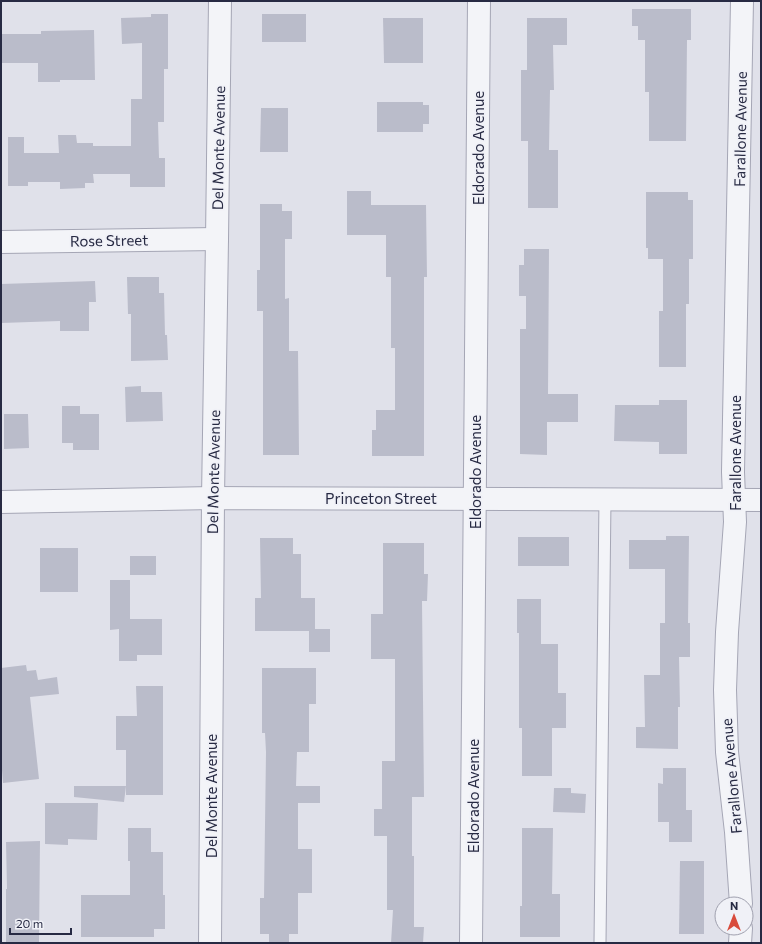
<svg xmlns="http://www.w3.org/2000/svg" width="762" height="944" viewBox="0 0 762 944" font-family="Commissioner,sans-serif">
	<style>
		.building { fill: #babcca }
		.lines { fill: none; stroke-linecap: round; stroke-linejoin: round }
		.lane-casing { stroke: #a5a6b5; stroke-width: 13 }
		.street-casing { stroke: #a5a6b5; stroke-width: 24 }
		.lane { stroke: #f3f4f8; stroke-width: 11 }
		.street { stroke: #f3f4f8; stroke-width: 22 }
		.labels { text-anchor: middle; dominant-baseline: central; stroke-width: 3.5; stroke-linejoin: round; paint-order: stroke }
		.street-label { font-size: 15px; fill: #272a43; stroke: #f0f1f7 }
	</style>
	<rect width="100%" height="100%" fill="#e0e1ea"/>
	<!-- building -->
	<g class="building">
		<polygon points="632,9 691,9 691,40 687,40 686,141 649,141 649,92 645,92 645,40 638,40 638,26 632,26"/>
		<polygon points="151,14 168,14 168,69 164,69 164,122 158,122 159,158 165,158 165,187 130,187 130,174 93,174 94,183 85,183 85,188 60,189 60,182 28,182 28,186 8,186 8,137 24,137 24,153 59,153 58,135 76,135 77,143 93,143 93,146 131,146 131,99 142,99 142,43 122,44 121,18 151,17"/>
		<rect x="262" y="14" width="44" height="28"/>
		<polygon points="383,18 423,18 423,63 384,63"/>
		<polygon points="527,18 567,18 567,45 553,45 554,90 550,90 549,150 558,150 558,208 528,208 528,141 521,141 521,70 527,70"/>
		<polygon points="94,30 95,80 60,80 60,82 38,82 38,63 1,63 1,34 41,34 41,31"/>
		<polygon points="377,102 423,102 423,105 429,105 429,124 423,124 423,132 377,132"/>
		<polygon points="261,108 288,108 288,152 260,152"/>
		<polygon points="347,191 371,191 371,205 426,205 427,277 424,277 424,456 372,456 372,430 376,430 376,410 395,410 395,348 391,348 391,277 386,277 386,235 347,235"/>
		<polygon points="646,192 688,192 688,200 693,200 693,259 689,259 689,304 686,304 686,367 659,367 659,311 663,311 663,259 648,259 648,248 646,248"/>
		<polygon points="260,204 282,204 282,211 292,211 292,239 285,239 285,299 289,298 289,351 298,351 299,455 263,455 263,311 257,311 257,270 260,270"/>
		<polygon points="524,249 549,249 548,394 578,394 578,422 547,422 547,455 520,454 520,329 526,329 526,296 519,296 519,265 524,265"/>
		<polygon points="127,277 159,277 159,293 164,293 165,335 167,335 168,360 131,361 131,314 128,314"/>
		<polygon points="95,281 96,302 89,302 89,331 60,331 60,321 1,323 1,284"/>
		<polygon points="141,386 141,392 162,392 163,421 126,422 125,387"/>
		<polygon points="659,400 687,400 687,454 659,454 659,442 614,441 615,405 659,405"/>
		<polygon points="62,406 80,406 80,414 99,414 99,450 73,450 73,443 62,443"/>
		<polygon points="4,414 28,414 29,448 4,449"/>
		<polygon points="666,536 689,536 688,623 690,623 690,657 679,657 680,707 678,707 678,749 636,748 636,727 645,727 644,675 660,675 660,623 665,623 665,569 629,569 629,540 666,540"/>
		<rect x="518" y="537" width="51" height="29"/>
		<polygon points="260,538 293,538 293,554 301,554 301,598 315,598 315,629 330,629 330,652 309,652 309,631 255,631 255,598 261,598"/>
		<polygon points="383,543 424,543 424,574 428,574 427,601 422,601 424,797 412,797 412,856 414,856 414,927 424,927 423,943 391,943 393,910 387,910 387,836 374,836 374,809 382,809 382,761 395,761 395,659 371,659 371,614 383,614"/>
		<rect x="40" y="548" width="38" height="44"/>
		<rect x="130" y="556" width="26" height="19"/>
		<polygon points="110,580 130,580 130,619 162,619 162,655 137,655 137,661 119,661 119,629 110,630"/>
		<polygon points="517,599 541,599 541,644 558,644 558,693 566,693 566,728 552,728 552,776 522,776 522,728 519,728 519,633 517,633"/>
		<polygon points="26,665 27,671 36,670 38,680 57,677 59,694 30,697 39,779 3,783 1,757 1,668"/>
		<polygon points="262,668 316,668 316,704 309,704 309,752 297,752 296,786 320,786 320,803 298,803 298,849 312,849 312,893 298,893 298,934 289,934 289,943 269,943 269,934 260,934 260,898 264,898 266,752 265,733 262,733"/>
		<polygon points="136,686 163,686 163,795 126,795 126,750 116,750 116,716 137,716"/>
		<polygon points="663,768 686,768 686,810 692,810 692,842 669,842 669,822 658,822 658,783 663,784"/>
		<polygon points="74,786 126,786 124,802 74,797"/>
		<polygon points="554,788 571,788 571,793 586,794 585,813 553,812"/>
		<polygon points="45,803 98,803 97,840 68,839 68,845 45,844"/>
		<polygon points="128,828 151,828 151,852 163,852 163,895 165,895 165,929 154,929 154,937 81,937 81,895 130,895 130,861 128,861"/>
		<polygon points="522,828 553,828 552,894 560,894 560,937 520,937 520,906 522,906"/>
		<polygon points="40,841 39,943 6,943 6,889 7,889 6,842"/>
		<polygon points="680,861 704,861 704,934 679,934"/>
	</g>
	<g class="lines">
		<!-- lane casing -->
		<g class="lane-casing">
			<polyline id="lane" points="600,943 605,499"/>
		</g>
		<!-- street casing -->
		<g class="street-casing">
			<g id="street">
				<polyline points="1,242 217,239"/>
				<polyline points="1,502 213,498 761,500"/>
				<polyline points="741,904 736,832 727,752 725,690 727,632 735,522 733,472 742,1"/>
				<polyline points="210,943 213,498 217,239 220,1"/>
				<polyline points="471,943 479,1"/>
				<polyline points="740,943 741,928"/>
			</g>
		</g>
		<!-- lane -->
		<use href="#lane" class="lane"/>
		<!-- street -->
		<use href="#street" class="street"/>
	</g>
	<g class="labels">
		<!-- street labels -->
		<g class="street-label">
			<text transform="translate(740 129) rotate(-89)">Farallone Avenue</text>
			<text transform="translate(218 148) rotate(-89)">Del Monte Avenue</text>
			<text transform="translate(478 148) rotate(-90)">Eldorado Avenue</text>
			<text transform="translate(109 240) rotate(-1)">Rose Street</text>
			<text transform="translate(735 453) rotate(-90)">Farallone Avenue</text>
			<text transform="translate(213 472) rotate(-89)">Del Monte Avenue</text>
			<text transform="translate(475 472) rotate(-90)">Eldorado Avenue</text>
			<text x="381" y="498">Princeton Street</text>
			<text transform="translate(731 776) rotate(-95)">Farallone Avenue</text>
			<text transform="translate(211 796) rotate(-90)">Del Monte Avenue</text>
			<text transform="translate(473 796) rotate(-90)">Eldorado Avenue</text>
		</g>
	</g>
	<!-- border -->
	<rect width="762" height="944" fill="none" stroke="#272a43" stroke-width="4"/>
	<!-- north arrow -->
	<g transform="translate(734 916)"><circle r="19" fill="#f0f1f7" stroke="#a0a1af"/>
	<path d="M0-3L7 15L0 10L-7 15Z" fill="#d84b3c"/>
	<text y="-6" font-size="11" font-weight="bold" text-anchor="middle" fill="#272a43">N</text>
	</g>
	<!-- scale -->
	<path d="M10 928v6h61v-6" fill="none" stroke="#272a43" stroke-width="2"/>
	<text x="16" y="928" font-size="12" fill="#272a43" stroke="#f0f1f7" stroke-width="3" paint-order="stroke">20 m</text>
</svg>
